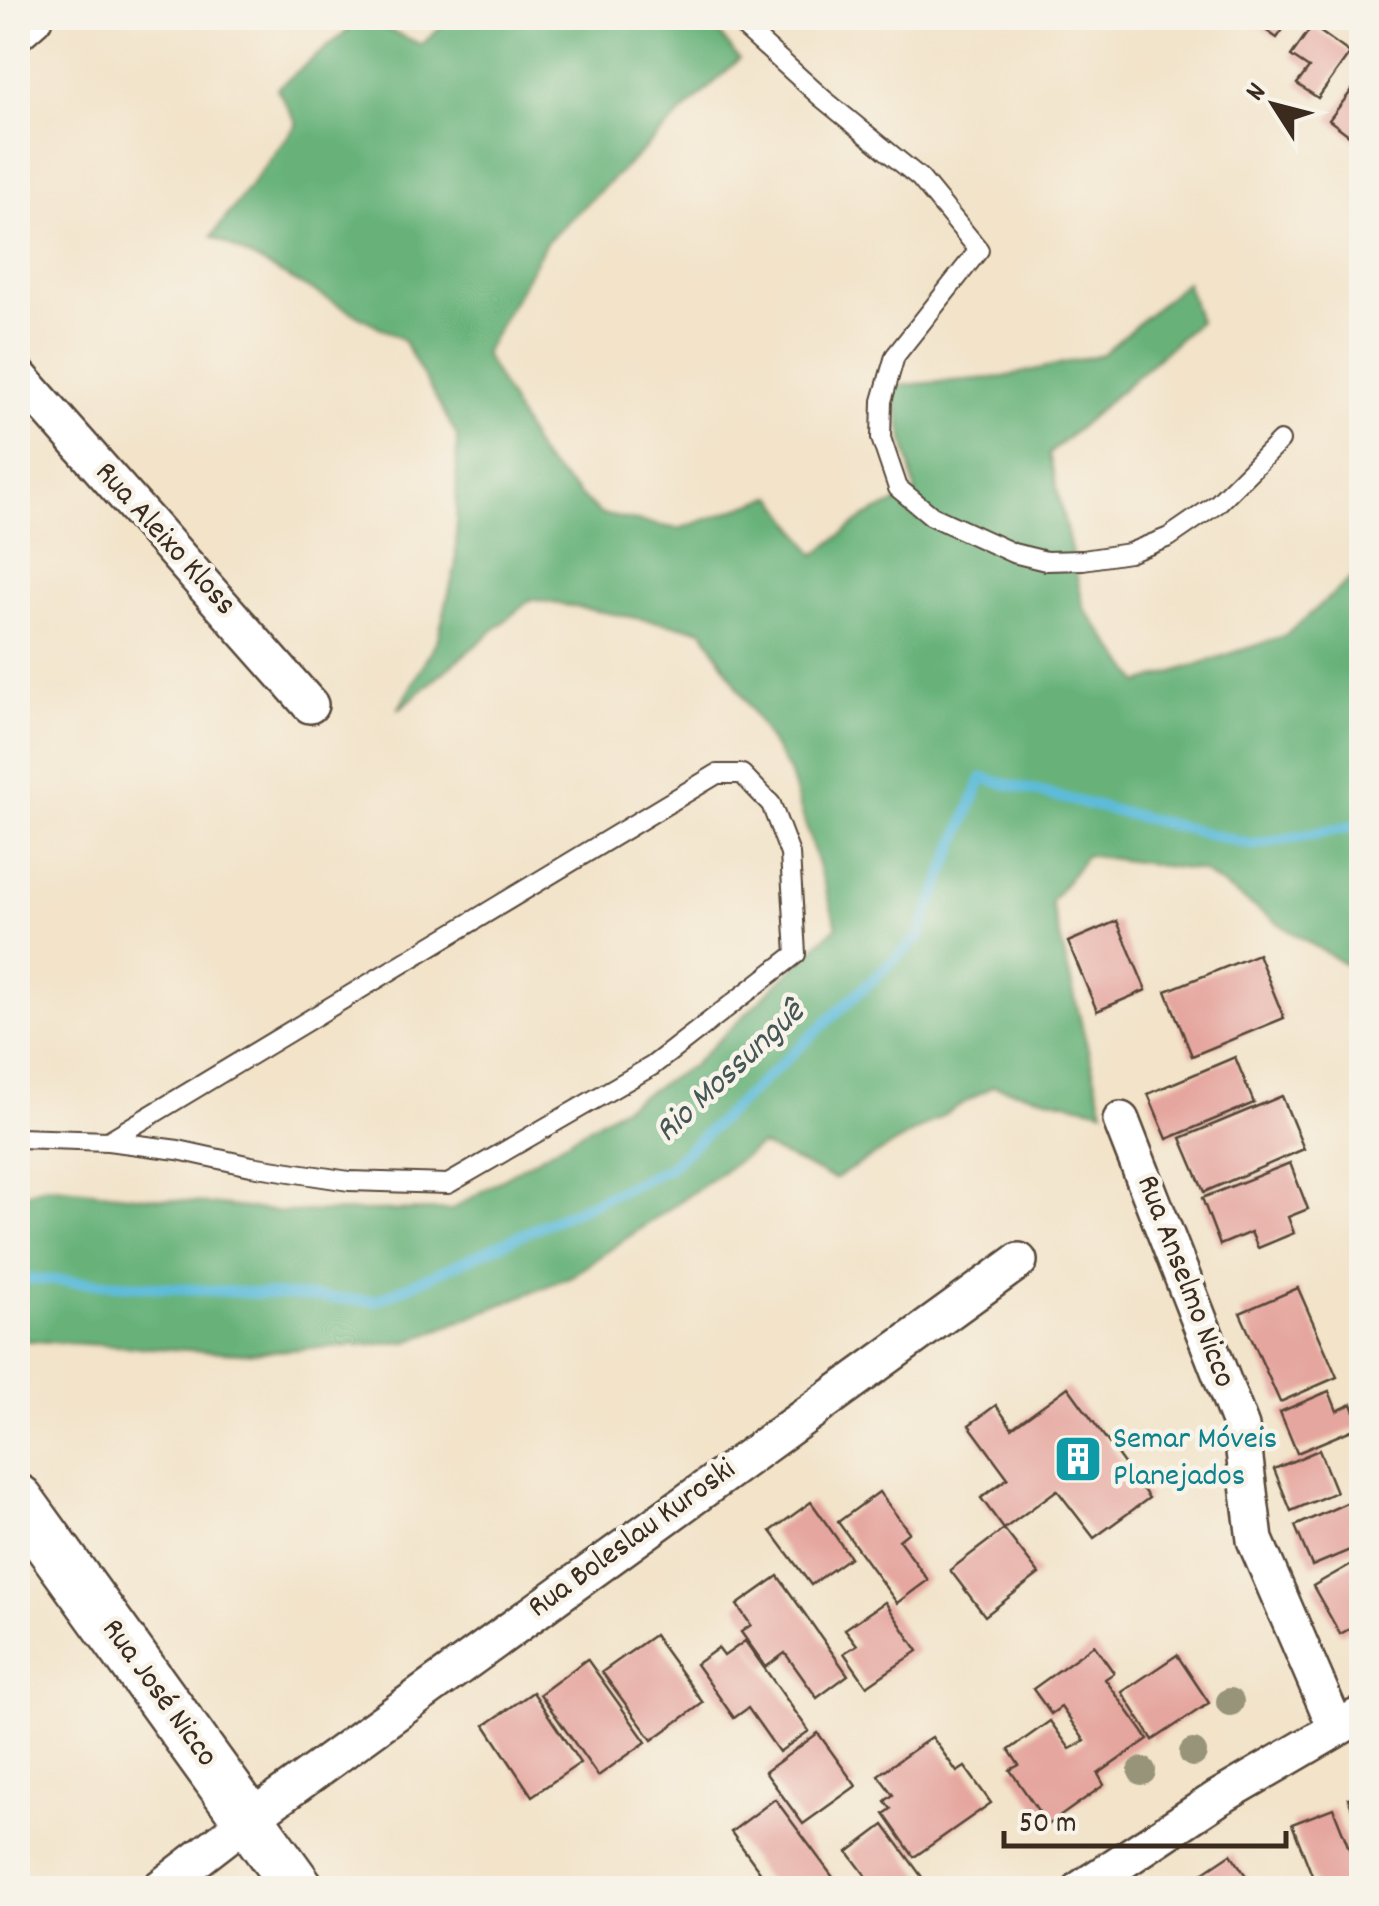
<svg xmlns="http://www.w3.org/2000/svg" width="1379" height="1906" viewBox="0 0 1379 1906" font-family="Dekko,sans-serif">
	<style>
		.forest { fill: #68b27a; stroke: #526e4c; stroke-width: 2.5 }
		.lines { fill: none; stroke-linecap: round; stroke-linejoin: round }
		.stream { stroke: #5dbcdb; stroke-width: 11 }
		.building { fill: #e5a69f }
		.lane-casing { stroke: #564638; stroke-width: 22 }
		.street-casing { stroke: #564638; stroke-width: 40 }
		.secondary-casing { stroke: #564638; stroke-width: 55 }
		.lane { stroke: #fff; stroke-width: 18 }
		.street { stroke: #fff; stroke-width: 35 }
		.secondary { stroke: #fff; stroke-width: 50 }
		.tree { fill: #97947a }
		.labels { text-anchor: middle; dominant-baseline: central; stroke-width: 9; stroke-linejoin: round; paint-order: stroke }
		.street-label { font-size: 32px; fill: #3b2a1e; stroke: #f7f3e8 }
		.culture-label { font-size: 32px; fill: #0d838f; stroke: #f7f3e8; text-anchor: start }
		.water-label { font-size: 35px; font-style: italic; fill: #455657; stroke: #f7f3e8 }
	</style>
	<rect width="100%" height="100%" fill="#f7f3e8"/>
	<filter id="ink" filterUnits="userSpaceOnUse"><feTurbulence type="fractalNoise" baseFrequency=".01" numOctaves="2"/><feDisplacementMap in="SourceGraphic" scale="20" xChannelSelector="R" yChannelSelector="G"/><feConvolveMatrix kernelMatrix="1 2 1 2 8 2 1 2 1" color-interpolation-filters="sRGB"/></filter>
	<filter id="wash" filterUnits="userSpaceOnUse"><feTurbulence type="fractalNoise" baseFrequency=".0048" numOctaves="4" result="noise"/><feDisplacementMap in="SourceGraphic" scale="40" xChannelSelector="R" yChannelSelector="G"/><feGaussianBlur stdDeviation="2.25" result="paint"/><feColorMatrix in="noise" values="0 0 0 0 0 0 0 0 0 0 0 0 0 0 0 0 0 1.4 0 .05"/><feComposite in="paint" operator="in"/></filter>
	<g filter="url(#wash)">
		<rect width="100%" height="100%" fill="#f2e3c9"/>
		<!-- forest -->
		<polygon class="forest" points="363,18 422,45 449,18 707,18 739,59 547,241 484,353 542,460 600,514 679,529 774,496 815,555 865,517 916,493 892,386 1004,377 1103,354 1186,282 1199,321 1049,454 1084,608 1140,683 1285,636 1361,570 1361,974 1293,933 1201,871 1086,855 1051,902 1103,1110 993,1086 834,1179 761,1145 572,1276 408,1342 242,1353 18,1340 18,1196 46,1186 281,1212 451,1210 693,1065 837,926 789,772 703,630 531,599 398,710 438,638 456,564 457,436 403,340 212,236 297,124 277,88"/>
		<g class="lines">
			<!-- stream -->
			<polyline class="stream" points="18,1278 375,1301 667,1169 919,937 982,778 1253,845 1362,825"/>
		</g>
		<g id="blocks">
			<!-- building -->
			<g class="building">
				<polygon points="1248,18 1291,18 1277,38"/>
				<polygon points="1312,26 1350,53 1318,98 1297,84 1309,68 1291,56"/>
				<polygon points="1362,77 1362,145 1329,120"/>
				<polygon points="1117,921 1146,990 1097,1011 1068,942"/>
				<polygon points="1258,954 1284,1018 1192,1056 1166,991"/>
				<polygon points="1235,1057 1254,1103 1167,1139 1148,1094"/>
				<polygon points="1282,1096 1304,1149 1204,1192 1181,1138"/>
				<polygon points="1290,1163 1308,1209 1288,1217 1294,1233 1258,1248 1251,1232 1220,1245 1202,1198"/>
				<polygon points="1298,1288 1337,1377 1280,1402 1240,1313"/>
				<polygon points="1068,1387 1149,1498 1094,1538 1057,1490 1004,1529 1039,1574 985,1616 950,1570 1004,1529 981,1498 1008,1478 969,1425 996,1405 1012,1428"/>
				<polygon points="1329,1391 1337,1411 1352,1404 1361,1426 1297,1453 1280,1412"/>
				<polygon points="1319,1450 1336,1492 1291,1511 1274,1469"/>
				<polygon points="879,1492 909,1532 899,1540 928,1580 897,1603 838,1522"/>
				<polygon points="1351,1501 1362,1525 1362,1545 1312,1566 1295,1526"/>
				<polygon points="811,1502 850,1557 811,1585 771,1531"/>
				<polygon points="1355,1562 1362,1574 1362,1622 1340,1634 1313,1586"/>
				<polygon points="778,1576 848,1675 817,1698 785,1653 766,1667 741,1632 751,1625 737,1605"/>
				<polygon points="885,1602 918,1651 867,1686 844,1653 857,1645 845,1629"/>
				<polygon points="654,1635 703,1703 652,1740 602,1672"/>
				<polygon points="745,1641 809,1731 779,1752 748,1708 734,1718 696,1664 718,1648 724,1656"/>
				<polygon points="1094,1645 1114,1673 1105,1679 1148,1739 1098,1774 1104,1785 1048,1825 1010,1770 1019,1765 1009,1750 1050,1721 1070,1749 1085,1741 1061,1707 1051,1714 1033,1689"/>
				<polygon points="1177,1655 1209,1703 1153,1740 1122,1692"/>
				<polygon points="587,1659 646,1742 598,1776 540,1694"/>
				<polygon points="533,1692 580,1763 532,1796 485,1725"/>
				<polygon points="818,1733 856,1786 803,1824 765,1772"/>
				<polygon points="932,1737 957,1772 965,1767 991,1803 914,1857 884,1814 891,1809 885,1801 893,1795 878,1775"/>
				<polygon points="1362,1793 1362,1833 1361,1833 1348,1798"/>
				<polygon points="775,1799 841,1888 772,1888 731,1832"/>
				<polygon points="1333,1808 1362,1881 1362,1888 1317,1888 1292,1824"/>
				<polygon points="884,1825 930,1888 875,1888 848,1852"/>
				<polygon points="1231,1854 1251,1883 1257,1878 1264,1888 1210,1888 1201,1874"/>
			</g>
		</g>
	</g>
	<g filter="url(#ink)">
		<use href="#blocks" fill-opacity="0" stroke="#564638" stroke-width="2.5"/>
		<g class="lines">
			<!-- lane casing -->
			<g class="lane-casing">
				<g id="lane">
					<polyline points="734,18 822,98 920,178 979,250 895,356 882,401 881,438 898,488 932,516 1013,553 1046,561 1083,560 1129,553 1169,537 1217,504 1280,441"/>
					<polyline points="18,1138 108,1141 178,1150 251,1166 349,1181 448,1184 652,1066 796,954 790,854 771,804 742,774 717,774 108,1141"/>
				</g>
			</g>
			<!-- street casing -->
			<g class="street-casing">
				<g id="street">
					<polyline points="18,32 34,18"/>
					<polyline points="18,375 310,705"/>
					<polyline points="1121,1120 1241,1427 1255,1540 1336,1728"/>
					<polyline points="160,1888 248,1820 1019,1261"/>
					<polyline points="1082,1888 1218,1798 1362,1714"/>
				</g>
			</g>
			<!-- secondary casing -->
			<g class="secondary-casing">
				<polyline id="secondary" points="18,1500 298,1888"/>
			</g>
			<!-- lane -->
			<use href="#lane" class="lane"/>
			<!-- street -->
			<use href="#street" class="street"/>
			<!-- secondary -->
			<use href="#secondary" class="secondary"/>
		</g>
		<!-- trees -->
		<g class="tree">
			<circle cx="1230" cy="1702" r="14"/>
			<circle cx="1193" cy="1753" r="14"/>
			<circle cx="1142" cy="1771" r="14"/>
		</g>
	</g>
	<!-- icons -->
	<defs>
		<g id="building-square" transform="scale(2.5)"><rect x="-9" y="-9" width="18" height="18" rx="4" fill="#0f9aa8" stroke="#f7f3e8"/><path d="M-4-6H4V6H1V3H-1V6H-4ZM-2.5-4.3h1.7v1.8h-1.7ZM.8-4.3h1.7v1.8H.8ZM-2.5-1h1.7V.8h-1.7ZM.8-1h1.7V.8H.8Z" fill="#fff"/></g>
	</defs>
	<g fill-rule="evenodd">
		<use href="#building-square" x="1078" y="1459"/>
	</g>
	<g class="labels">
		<!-- street labels -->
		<g class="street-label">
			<text transform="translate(164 540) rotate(48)">Rua Aleixo Kloss</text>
			<text transform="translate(1184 1282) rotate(69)">Rua Anselmo Nicco</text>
			<text transform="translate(633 1540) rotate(-36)">Rua Boleslau Kuroski</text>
			<text transform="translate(158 1694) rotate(54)">Rua José Nicco</text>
		</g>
		<!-- culture labels -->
		<g class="culture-label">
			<text x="1113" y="1441">Semar Móveis<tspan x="1113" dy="37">Planejados</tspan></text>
		</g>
		<!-- water labels -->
		<g class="water-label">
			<text transform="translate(731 1073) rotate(-43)">Rio Mossunguê</text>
		</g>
	</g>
	<!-- margin -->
	<rect width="1379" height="1906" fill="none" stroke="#f7f3e8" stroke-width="60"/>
	<!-- north arrow -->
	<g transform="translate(1274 105) rotate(306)" stroke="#f7f3e8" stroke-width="8" paint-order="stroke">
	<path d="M0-8L18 38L0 25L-18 38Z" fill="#3b2a1e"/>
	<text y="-15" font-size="28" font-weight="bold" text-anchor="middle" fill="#3b2a1e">N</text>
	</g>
	<!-- scale -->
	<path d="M1004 1831v15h282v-15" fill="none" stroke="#3b2a1e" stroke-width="5"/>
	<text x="1019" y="1831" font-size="30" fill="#3b2a1e" stroke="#f7f3e8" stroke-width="8" paint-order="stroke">50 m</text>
</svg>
